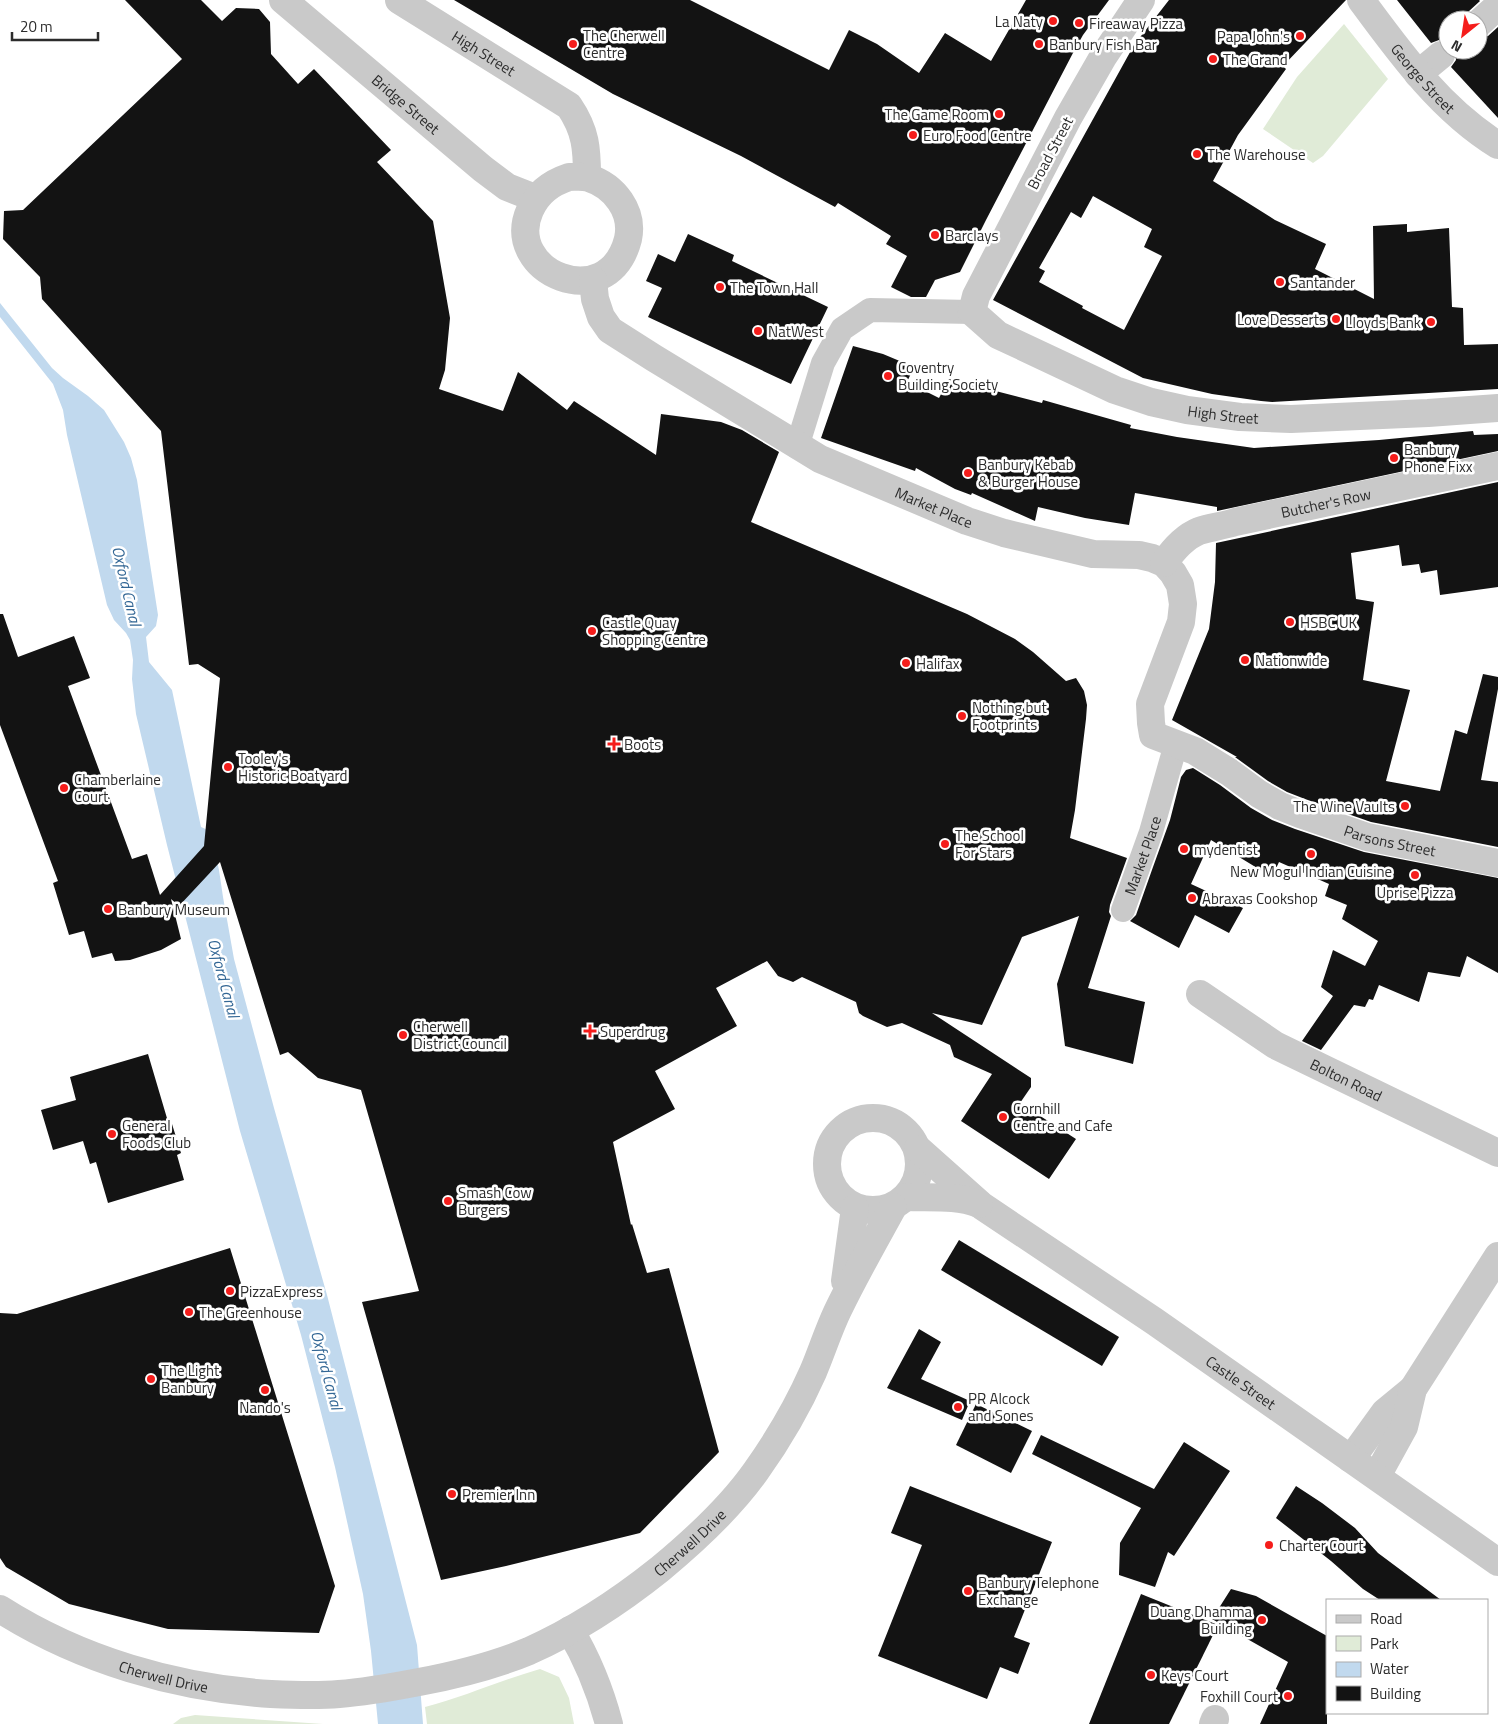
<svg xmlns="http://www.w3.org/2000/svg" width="1498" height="1724" viewBox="0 0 1498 1724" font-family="'Titillium Web',sans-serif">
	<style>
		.green { fill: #e0ebd7 }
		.water { fill: #c1d9ee }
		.building { fill: #131313; fill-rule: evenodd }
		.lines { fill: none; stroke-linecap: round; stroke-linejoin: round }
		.pedestrian { stroke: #c9c9c9; stroke-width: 24 }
		.minor { stroke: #c9c9c9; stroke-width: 28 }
		.tertiary { stroke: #c9c9c9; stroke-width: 28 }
		.poi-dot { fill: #f51d1b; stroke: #fff; stroke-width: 2 }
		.labels { text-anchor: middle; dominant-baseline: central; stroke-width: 5; stroke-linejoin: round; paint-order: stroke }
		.poi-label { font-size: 15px; fill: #2c2c2c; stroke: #fff; text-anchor: start }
		.street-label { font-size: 15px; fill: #2c2c2c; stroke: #fff }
		.water-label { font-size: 16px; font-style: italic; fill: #336795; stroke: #fff }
	</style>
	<rect width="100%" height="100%" fill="#fff"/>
	<!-- green -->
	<g class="green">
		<polygon points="1344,24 1388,79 1323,156 1313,163 1263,129 1297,77"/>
		<path d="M540,1669L559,1677L569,1698L574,1724H427L425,1707C464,1697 501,1680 540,1669Z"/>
		<polygon points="195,1715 323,1724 173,1724 181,1718"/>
	</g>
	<!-- water -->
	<polygon class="water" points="0,303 52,368 63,378 88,396 104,410 124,442 131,458 137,480 158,615 156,626 146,637 149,662 172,690 201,827 210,831 219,870 223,897 234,959 274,1108 327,1295 417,1645 423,1724 378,1724 371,1651 363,1594 335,1467 301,1335 240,1131 167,845 136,714 132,679 133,660 130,640 126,633 114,620 107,605 67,435 63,410 53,384 0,317"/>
	<!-- building -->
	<g class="building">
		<polygon points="125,0 201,0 222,21 236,8 259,9 270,22 271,54 298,84 314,69 391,150 377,162 433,221 450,318 445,370 439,389 503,411 518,372 567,410 574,401 656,455 661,414 721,422 742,430 779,452 751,522 967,614 1015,639 1033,652 1066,681 1076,678 1084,691 1087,705 1086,719 1075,810 1070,838 1127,858 1110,905 1109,912 1111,916 1088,988 1145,1002 1133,1064 1065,1046 1057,984 1079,916 1022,937 982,1025 932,1013 1031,1078 1031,1087 1020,1103 1076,1139 1049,1179 961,1121 992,1074 954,1057 950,1045 902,1023 887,1027 863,1016 859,1013 856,1002 802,977 793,982 778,976 767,961 716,988 737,1026 655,1071 675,1109 613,1142 631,1225 632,1224 647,1273 669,1268 719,1452 640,1533 506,1566 441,1580 362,1302 419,1291 361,1090 318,1078 288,1052 280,1055 220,862 179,906 171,899 181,939 161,950 130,960 115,961 112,953 92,958 84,931 69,935 53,883 58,881 0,725 0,614 3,614 18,657 74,636 90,678 68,686 132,859 147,854 160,895 204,846 220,678 198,664 189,665 161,431 42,299 40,277 3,239 4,211 23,210 182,59"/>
		<polygon points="454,0 690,0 829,70 849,30 877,44 919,73 945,33 991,61 1026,0 1109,0 1083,35 1074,51 986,220 960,272 935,280 926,297 911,297 891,287 907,256 886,244 891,236 838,203 835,207 741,156 613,94"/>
		<path d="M1169,0H1346L1283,66L1286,69L1238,135L1213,181L1275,220L1326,244L1315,269L1374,299L1373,226L1407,224V232L1449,228L1452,307L1463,308L1464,345L1498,344V389L1272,402L1261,401L1212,394L1143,378L993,300L1134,45ZM1093,196L1152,229L1144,247L1162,256L1124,330L1082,308L1083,306L1039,282L1045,271L1039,268L1071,212L1081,218Z"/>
		<polygon points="1397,0 1479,0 1480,1 1468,12 1463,20 1448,20 1448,41 1439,40 1431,43"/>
		<polygon points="1498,27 1498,118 1451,67 1456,60 1455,50 1478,50 1478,39 1488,36"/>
		<polygon points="688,234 734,255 732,261 828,307 791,384 648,317 662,288 646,281 658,254 675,262"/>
		<polygon points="853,346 883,354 914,367 907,382 939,398 949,379 1042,403 1043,400 1131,425 1130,428 1177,437 1254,448 1379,440 1473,431 1474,435 1498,434 1498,451 1217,511 1217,507 1135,493 1129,525 1085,518 1038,507 1035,521 972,493 971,495 955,489 916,468 915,471 821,438"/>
		<polygon points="1498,482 1498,587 1440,595 1437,570 1421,573 1419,564 1402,566 1399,545 1351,553 1356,599 1374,602 1363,680 1410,690 1386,781 1440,791 1455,730 1467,734 1483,674 1498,677 1498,689 1481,780 1498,782 1498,847 1371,822 1305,799 1287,792 1268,781 1235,757 1237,757 1172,720 1209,629 1215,582 1216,543"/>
		<polygon points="1193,768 1220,785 1251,808 1272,820 1295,829 1364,852 1498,878 1498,973 1467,956 1460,977 1428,972 1419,1002 1379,985 1373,1000 1369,999 1365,1007 1354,1005 1321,1050 1302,1041 1333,996 1321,987 1333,950 1365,966 1378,941 1342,919 1347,905 1325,896 1329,884 1279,862 1272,877 1211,840 1191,884 1243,908 1229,933 1195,915 1179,948 1130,921 1136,915 1153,867 1170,820 1181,777 1186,770"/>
		<polygon points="148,1054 169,1125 172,1124 181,1153 177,1155 184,1180 108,1203 96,1162 90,1164 83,1141 53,1150 41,1110 76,1100 70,1077"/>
		<polygon points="959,1240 1119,1337 1102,1366 941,1270"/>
		<polygon points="230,1248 335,1586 319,1633 168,1629 69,1604 6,1567 0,1558 0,1313 17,1314"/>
		<polygon points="919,1329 941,1342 921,1379 970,1401 962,1420 887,1388"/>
		<polygon points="976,1404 1032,1431 1011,1473 956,1445"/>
		<polygon points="1041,1435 1154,1489 1184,1442 1230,1471 1174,1556 1168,1552 1155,1587 1119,1575 1120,1543 1141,1508 1032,1454"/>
		<polygon points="910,1486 1052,1542 1014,1637 1030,1643 1018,1674 1000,1667 987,1699 878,1656 922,1545 891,1533"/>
		<polygon points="1296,1486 1322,1503 1355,1528 1378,1553 1441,1600 1380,1600 1363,1589 1331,1561 1276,1518"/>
		<polygon points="1231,1589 1256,1596 1327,1636 1327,1724 1260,1724 1288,1662 1212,1619"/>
		<polygon points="1141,1594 1218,1625 1169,1724 1089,1724"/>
	</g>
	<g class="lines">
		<!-- pedestrian -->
		<g class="pedestrian">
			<polyline points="797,447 823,363 842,329 870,310 972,312"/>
			<path id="s1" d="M1123,910L1151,832L1176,744"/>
		</g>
		<!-- minor -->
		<g class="minor">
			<path id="s2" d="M283,0L483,169L507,187L535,198"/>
			<path id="s3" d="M399,0L569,106C586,131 587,149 587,177"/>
			<path id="s4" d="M1141,0L1103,57L1068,118L976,296L972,312L998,335L1115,390L1151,402L1187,410L1240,417L1291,419L1428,413L1498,408"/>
			<polyline points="1478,24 1498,6"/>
			<polyline points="1418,74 1441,55"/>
			<path d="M569,177C575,177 583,176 589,178C614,186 634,211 628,239C608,317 502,272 530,210C538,192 551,183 569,177Z"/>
			<path id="s5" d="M593,280L595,299L601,317L610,330L654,358L820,459L967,521L1004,533L1093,554L1139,555L1152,558L1164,563L1173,573L1180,585L1183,604L1181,622L1150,704L1151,723L1153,735L1195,751L1229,772L1259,794L1280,806L1300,814L1367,837L1498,863"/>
			<path id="s6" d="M1164,563C1173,550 1184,537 1199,531C1211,527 1223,526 1235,522L1498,466"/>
			<path id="s7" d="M1200,994L1275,1045L1498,1153"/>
			<polyline points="1351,1459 1385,1412 1413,1389"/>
			<polyline points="1377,1476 1404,1427 1413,1389 1498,1256"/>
			<path d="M570,1630C588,1660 600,1690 609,1724"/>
			<polyline points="1213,1724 1215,1719"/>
		</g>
		<!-- tertiary -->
		<g class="tertiary">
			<path id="s8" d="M1361,0C1400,53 1441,110 1498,145"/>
			<circle cx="873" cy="1164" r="46"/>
			<path id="s9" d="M918,1149L982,1206L1154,1321L1498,1562"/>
			<path d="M906,1197C931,1198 956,1195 979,1204"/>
			<polyline points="845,1281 855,1208"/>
			<path id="s10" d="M0,1609C80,1660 176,1688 271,1694C293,1695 317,1696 339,1694C366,1692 393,1687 419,1682C456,1675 493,1666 529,1651C576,1630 620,1601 660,1569C695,1540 730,1508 756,1471C778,1440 798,1406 813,1372C822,1351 829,1328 839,1308C856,1273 875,1240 893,1207"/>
		</g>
	</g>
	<!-- markers -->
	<g class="poi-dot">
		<circle cx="1053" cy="21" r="5"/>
		<circle cx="1079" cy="23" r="5"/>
		<circle cx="1300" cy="36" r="5"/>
		<circle cx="573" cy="44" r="5"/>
		<circle cx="1039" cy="44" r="5"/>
		<circle cx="1213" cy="59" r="5"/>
		<circle cx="999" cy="114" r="5"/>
		<circle cx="913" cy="135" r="5"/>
		<circle cx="1197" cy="154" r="5"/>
		<circle cx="935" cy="235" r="5"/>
		<circle cx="1280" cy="282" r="5"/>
		<circle cx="720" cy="287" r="5"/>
		<circle cx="1336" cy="319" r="5"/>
		<circle cx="1431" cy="322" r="5"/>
		<circle cx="758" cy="331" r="5"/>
		<circle cx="888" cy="376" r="5"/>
		<circle cx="1394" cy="458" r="5"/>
		<circle cx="968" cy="473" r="5"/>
		<circle cx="1290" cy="622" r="5"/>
		<circle cx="592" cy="631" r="5"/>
		<circle cx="1245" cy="660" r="5"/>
		<circle cx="906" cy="663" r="5"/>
		<circle cx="962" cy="716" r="5"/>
		<path d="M611.5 736.5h5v5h5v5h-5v5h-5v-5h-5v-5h5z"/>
		<circle cx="228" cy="767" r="5"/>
		<circle cx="64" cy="788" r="5"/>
		<circle cx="1405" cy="806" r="5"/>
		<circle cx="945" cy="844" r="5"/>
		<circle cx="1184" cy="849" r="5"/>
		<circle cx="1311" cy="854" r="5"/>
		<circle cx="1415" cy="875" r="5"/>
		<circle cx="1192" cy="898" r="5"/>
		<circle cx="108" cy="909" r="5"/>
		<path d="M587.5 1023.5h5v5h5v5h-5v5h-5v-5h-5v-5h5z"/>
		<circle cx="403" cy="1035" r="5"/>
		<circle cx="1003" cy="1117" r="5"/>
		<circle cx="112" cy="1134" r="5"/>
		<circle cx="448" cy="1201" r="5"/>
		<circle cx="230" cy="1291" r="5"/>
		<circle cx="189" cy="1312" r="5"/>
		<circle cx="151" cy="1379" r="5"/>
		<circle cx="265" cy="1390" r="5"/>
		<circle cx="958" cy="1407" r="5"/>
		<circle cx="452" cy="1494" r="5"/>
		<circle cx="1269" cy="1545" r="5"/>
		<circle cx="968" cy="1591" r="5"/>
		<circle cx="1262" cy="1620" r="5"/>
		<circle cx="1151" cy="1675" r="5"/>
		<circle cx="1288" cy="1696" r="5"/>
	</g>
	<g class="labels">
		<!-- poi labels -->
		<g class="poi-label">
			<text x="1043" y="21" text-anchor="end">La Naty</text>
			<text x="1089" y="23">Fireaway Pizza</text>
			<text x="583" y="35">The Cherwell<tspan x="583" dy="17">Centre</tspan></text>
			<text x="1290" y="36" text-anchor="end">Papa John's</text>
			<text x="1049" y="44">Banbury Fish Bar</text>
			<text x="1223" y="59">The Grand</text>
			<text x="989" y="114" text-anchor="end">The Game Room</text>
			<text x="923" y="135">Euro Food Centre</text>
			<text x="1207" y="154">The Warehouse</text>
			<text x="945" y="235">Barclays</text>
			<text x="1290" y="282">Santander</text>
			<text x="730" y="287">The Town Hall</text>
			<text x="1326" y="319" text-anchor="end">Love Desserts</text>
			<text x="1421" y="322" text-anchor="end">Lloyds Bank</text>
			<text x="768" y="331">NatWest</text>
			<text x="898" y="367">Coventry<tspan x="898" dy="17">Building Society</tspan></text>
			<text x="1404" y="449">Banbury<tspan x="1404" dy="17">Phone Fixx</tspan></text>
			<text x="978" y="464">Banbury Kebab<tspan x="978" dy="17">&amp; Burger House</tspan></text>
			<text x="602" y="622">Castle Quay<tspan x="602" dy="17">Shopping Centre</tspan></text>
			<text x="1300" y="622">HSBC UK</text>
			<text x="1255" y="660">Nationwide</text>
			<text x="916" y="663">Halifax</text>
			<text x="972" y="707">Nothing but<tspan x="972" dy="17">Footprints</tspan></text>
			<text x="624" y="744">Boots</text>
			<text x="238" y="758">Tooley's<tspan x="238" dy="17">Historic Boatyard</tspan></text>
			<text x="74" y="779">Chamberlaine<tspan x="74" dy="17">Court</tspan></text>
			<text x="1395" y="806" text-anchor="end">The Wine Vaults</text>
			<text x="955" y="835">The School<tspan x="955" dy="17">For Stars</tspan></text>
			<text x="1194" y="849">mydentist</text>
			<text x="1311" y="871" text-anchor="middle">New Mogul Indian Cuisine</text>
			<text x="1415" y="892" text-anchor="middle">Uprise Pizza</text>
			<text x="1202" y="898">Abraxas Cookshop</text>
			<text x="118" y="909">Banbury Museum</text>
			<text x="413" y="1026">Cherwell<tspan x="413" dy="17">District Council</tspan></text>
			<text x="600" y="1031">Superdrug</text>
			<text x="1013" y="1108">Cornhill<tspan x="1013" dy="17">Centre and Cafe</tspan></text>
			<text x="122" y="1125">General<tspan x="122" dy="17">Foods Club</tspan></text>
			<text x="458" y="1192">Smash Cow<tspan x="458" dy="17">Burgers</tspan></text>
			<text x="240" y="1291">PizzaExpress</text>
			<text x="199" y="1312">The Greenhouse</text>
			<text x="161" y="1370">The Light<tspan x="161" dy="17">Banbury</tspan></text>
			<text x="968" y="1398">PR Alcock<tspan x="968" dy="17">and Sones</tspan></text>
			<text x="265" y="1407" text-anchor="middle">Nando's</text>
			<text x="462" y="1494">Premier Inn</text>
			<text x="1279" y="1545">Charter Court</text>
			<text x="978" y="1582">Banbury Telephone<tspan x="978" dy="17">Exchange</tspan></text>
			<text x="1252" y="1611" text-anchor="end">Duang Dhamma<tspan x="1252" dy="17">Building</tspan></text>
			<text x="1161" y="1675">Keys Court</text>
			<text x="1278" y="1696" text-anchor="end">Foxhill Court</text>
		</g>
		<!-- street labels -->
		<g class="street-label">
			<text stroke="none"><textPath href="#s3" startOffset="100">High Street</textPath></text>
			<text stroke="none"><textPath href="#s8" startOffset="100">George Street</textPath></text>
			<text stroke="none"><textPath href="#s2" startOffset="161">Bridge Street</textPath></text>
			<text transform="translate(1050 153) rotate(-62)">Broad Street</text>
			<text stroke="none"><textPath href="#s4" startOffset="631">High Street</textPath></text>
			<text stroke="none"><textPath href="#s6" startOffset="178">Butcher's Row</textPath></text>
			<text stroke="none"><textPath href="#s5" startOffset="424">Market Place</textPath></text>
			<text stroke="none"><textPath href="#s5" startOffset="1108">Parsons Street</textPath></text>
			<text stroke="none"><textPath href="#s1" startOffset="58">Market Place</textPath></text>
			<text stroke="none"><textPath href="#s7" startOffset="170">Bolton Road</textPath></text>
			<text stroke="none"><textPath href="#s9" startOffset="399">Castle Street</textPath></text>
			<text stroke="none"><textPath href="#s10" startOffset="745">Cherwell Drive</textPath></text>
			<text stroke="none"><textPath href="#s10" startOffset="178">Cherwell Drive</textPath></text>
		</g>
		<!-- water labels -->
		<g class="water-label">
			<text transform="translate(127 586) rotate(77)">Oxford Canal</text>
			<text transform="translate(224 978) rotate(75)">Oxford Canal</text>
			<text transform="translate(327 1370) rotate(75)">Oxford Canal</text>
		</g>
	</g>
	<!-- legend -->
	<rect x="1326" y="1599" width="162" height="115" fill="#ffffff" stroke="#ababab"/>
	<rect x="1336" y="1615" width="25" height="8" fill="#c9c9c9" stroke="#ababab"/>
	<text x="1370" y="1624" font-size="15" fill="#2c2c2c">Road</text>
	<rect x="1336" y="1636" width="25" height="15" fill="#e0ebd7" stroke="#ababab"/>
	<text x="1370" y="1649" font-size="15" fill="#2c2c2c">Park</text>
	<rect x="1336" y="1662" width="25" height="15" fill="#c1d9ee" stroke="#ababab"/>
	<text x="1370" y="1674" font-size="15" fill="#2c2c2c">Water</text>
	<rect x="1336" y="1686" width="25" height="15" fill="#131313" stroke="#ababab"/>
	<text x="1370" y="1699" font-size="15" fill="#2c2c2c">Building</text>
	<!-- north arrow -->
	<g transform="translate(1463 35) rotate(210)"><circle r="24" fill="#ffffff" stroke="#ababab"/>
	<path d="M0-4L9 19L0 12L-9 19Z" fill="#f51d1b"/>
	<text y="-8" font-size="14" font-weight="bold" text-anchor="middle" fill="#2c2c2c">N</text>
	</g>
	<!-- scale -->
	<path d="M12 32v8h86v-8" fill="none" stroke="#2c2c2c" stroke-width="2.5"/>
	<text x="20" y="32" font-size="15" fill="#2c2c2c" stroke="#ffffff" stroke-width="4" paint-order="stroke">20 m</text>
</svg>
